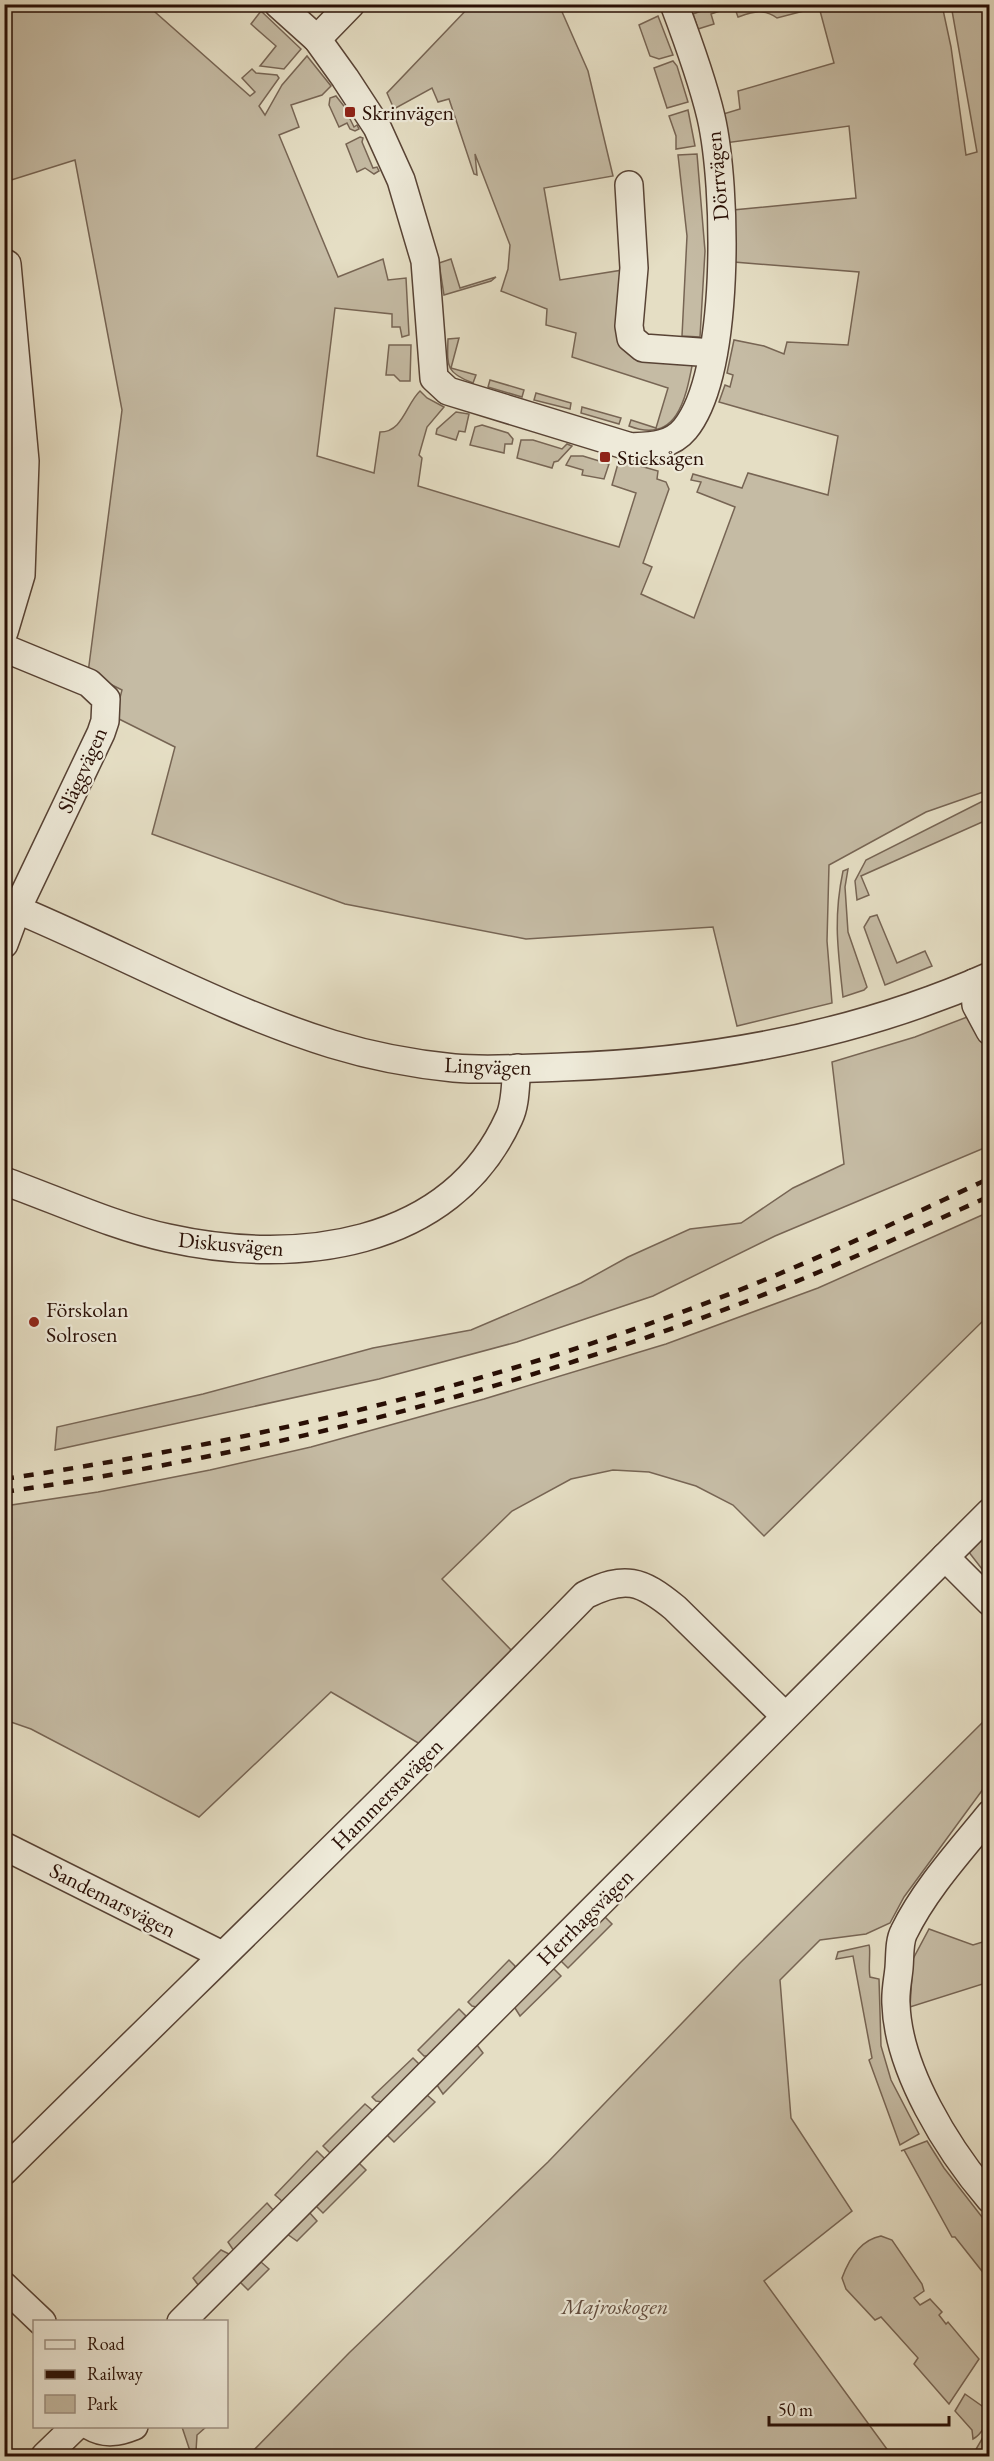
<svg xmlns="http://www.w3.org/2000/svg" width="994" height="2461" viewBox="0 0 994 2461" font-family="'EB Garamond',serif">
	<style>
		.green { fill: #c5bba4; stroke: #776554; stroke-width: 1.5 }
		.lines { fill: none; stroke-linecap: round; stroke-linejoin: round }
		.minor-casing { stroke: #584335; stroke-width: 30 }
		.minor { stroke: #eeead9; stroke-width: 27 }
		.rail { stroke: #290f05; stroke-width: 4.5; stroke-dasharray: 10 10; stroke-linecap: butt }
		.poi-dot { fill: #8f2418; stroke: #eeead9; stroke-width: 2 }
		.labels { text-anchor: middle; dominant-baseline: central; stroke-width: 4.5; stroke-linejoin: round; paint-order: stroke }
		.poi-label { font-size: 22px; fill: #290f05; stroke: #eeead9; text-anchor: start }
		.street-label { font-size: 22px; fill: #290f05; stroke: #eeead9 }
		.park-label { font-size: 22px; font-style: italic; fill: #604b3d; stroke: #eeead9 }
	</style>
	<rect width="100%" height="100%" fill="#e5dec4"/>
	<filter id="stains"><feTurbulence type="fractalNoise" baseFrequency=".00333" numOctaves="4"/><feColorMatrix values="0 0 0 0 .2 0 0 0 0 .09 0 0 0 0 .02 0 0 0 .5 -.17"/></filter>
	<radialGradient id="worn" r=".72"><stop offset=".6" stop-color="#630" stop-opacity="0"/><stop offset="1" stop-color="#630" stop-opacity=".3"/></radialGradient>
	<!-- green -->
	<g class="green">
		<path d="M720,4L942,5L951,47L966,155L977,152L951,5H989V790L926,812L829,865L827,941L832,1003L737,1026L713,927L526,939L345,904L152,834L175,747L115,717L122,690L88,673L122,410L75,160L5,182L4,5H147L250,96L255,92L242,78L252,69L256,73L277,75L279,78L259,106L265,115L282,85L307,56L331,86L322,95L291,105L299,127L279,135L338,277L383,259L388,280L406,278L409,335L402,337L400,327H392V314L335,308L317,456L374,473L380,432C403,432 406,404 420,391L427,398L444,407L427,427L419,455L422,458L418,486L619,547L636,493L612,485L619,460L658,471L657,479L666,482L669,489L643,563L652,567L641,594L694,618L735,507L697,492L701,482L691,480L693,474L742,488L748,473L828,495L838,436L719,402L725,385L730,387L733,375L727,373L734,340L764,346L784,354L787,342L848,345L859,272L734,262L733,210L856,198L849,126L725,143L720,115L740,109L738,91L834,63L819,7L777,18C764,8 753,12 738,17L734,6L711,14L714,24L698,29L693,14Z"/>
		<path d="M471,5H559L588,71L613,176L544,188L560,280L629,269L626,338L693,361C686,397 678,445 629,426L631,420L656,428L668,388L572,357L576,333L546,325L547,309L501,291L508,269L510,245L475,154L477,175L474,174L449,99L438,102L432,88L394,109L387,93Z"/>
		<polygon points="261,11 301,49 284,69 260,66 276,46 251,24"/>
		<polygon points="658,16 673,55 659,59 650,56 639,25"/>
		<polygon points="673,61 677,66 688,102 667,108 654,68"/>
		<polygon points="336,96 351,115 349,117 354,127 357,125 359,129 355,131 350,129 347,123 339,127 329,105 330,98"/>
		<polygon points="688,110 695,146 676,149 676,136 669,116"/>
		<polygon points="360,137 363,138 362,142 373,168 377,167 379,171 374,174 365,168 357,172 346,144"/>
		<polygon points="697,154 705,251 700,337 682,336 687,236 678,155"/>
		<polygon points="451,259 460,288 496,277 491,281 444,295 439,263"/>
		<path d="M459,338L451,368L476,375L473,383C446,373 447,367 448,339Z"/>
		<polygon points="389,345 411,345 410,381 400,381 394,375 386,375"/>
		<polygon points="490,380 524,390 522,397 488,387"/>
		<polygon points="536,393 571,403 570,409 534,400"/>
		<polygon points="582,407 621,418 619,424 581,413"/>
		<polygon points="456,412 469,414 465,432 459,431 456,440 436,434 437,429"/>
		<polygon points="482,425 508,433 513,439 512,444 505,444 504,453 470,445 475,427"/>
		<polygon points="521,440 533,440 562,449 567,444 572,446 558,461 554,462 552,468 517,458"/>
		<polygon points="571,456 583,456 609,464 604,479 582,475 583,470 566,465"/>
		<polygon points="989,800 989,819 861,876 869,895 857,900 855,881 866,860 981,802"/>
		<path d="M848,869L845,887L848,932L867,987L864,990L843,997C838,950 833,919 843,871Z"/>
		<polygon points="877,915 897,963 925,951 932,966 885,985 864,927 870,917"/>
		<polygon points="975,1014 989,1050 989,1146 775,1236 653,1296 517,1342 379,1379 55,1450 57,1427 203,1394 373,1348 471,1330 581,1283 628,1257 690,1229 741,1223 793,1188 844,1164 832,1062 915,1037"/>
		<polygon points="989,1212 989,1315 764,1536 733,1505 696,1486 649,1472 613,1470 571,1479 512,1511 442,1579 513,1652 420,1744 331,1692 199,1817 31,1729 5,1720 5,1506 98,1492 210,1470 311,1447 484,1399 666,1344 818,1288"/>
		<polygon points="989,1526 989,1578 968,1551"/>
		<polygon points="989,1716 989,1781 904,1897 890,1923 866,1934 820,1940 780,1980 791,2118 852,2211 764,2281 892,2456 248,2456 349,2353 548,2162 740,1963"/>
		<polygon points="604,1916 612,1924 568,1968 560,1960"/>
		<polygon points="929,1929 973,1945 989,1940 989,1982 910,2007 913,1959"/>
		<path d="M869,1945C871,1949 868,1968 870,1977L879,1979L881,2046L891,2080L919,2134L900,2145L869,2060L872,2058L853,1956L836,1959L838,1952Z"/>
		<polygon points="509,1960 515,1966 514,1970 476,2007 472,2006 468,2002"/>
		<polygon points="552,1967 561,1976 520,2016 515,2008 516,2004"/>
		<polygon points="459,2009 466,2016 429,2056 424,2056 418,2050"/>
		<polygon points="477,2045 483,2053 443,2094 437,2085"/>
		<polygon points="413,2058 419,2064 382,2102 376,2101 372,2097"/>
		<polygon points="427,2095 435,2102 394,2142 386,2134"/>
		<polygon points="365,2104 372,2110 370,2115 330,2153 323,2146"/>
		<polygon points="927,2141 944,2168 989,2226 989,2280 955,2237 952,2237 904,2150 901,2151"/>
		<polygon points="317,2151 325,2159 283,2202 275,2195"/>
		<polygon points="359,2163 366,2170 323,2213 316,2206"/>
		<polygon points="267,2203 274,2211 234,2251 228,2242"/>
		<polygon points="309,2212 317,2221 297,2241 287,2234"/>
		<path d="M881,2236L892,2240L922,2284L924,2291L914,2298L920,2305L930,2299L942,2312L939,2315L946,2324L948,2322L979,2359L949,2404L914,2364L918,2358L881,2317L875,2320L846,2289L842,2278C849,2259 860,2240 881,2236Z"/>
		<polygon points="221,2250 231,2255 199,2286 193,2278"/>
		<polygon points="261,2262 269,2269 248,2290 240,2282"/>
		<path d="M965,2394L989,2411C990,2420 981,2435 973,2439L972,2430L955,2411Z"/>
		<polygon points="182,2427 206,2427 197,2435 196,2451 203,2456 188,2456 191,2454"/>
		<polygon points="989,2427 989,2456 972,2456"/>
	</g>
	<g class="lines">
		<!-- minor casing -->
		<g class="minor-casing">
			<g id="minor">
				<path d="M278,4L317,39L345,78L377,127L401,180L425,261L434,378L448,391L631,447C651,446 671,446 685,429C731,373 727,187 711,117C702,79 688,41 674,4"/>
				<polyline points="317,39 351,4"/>
				<polyline points="629,185 634,268 629,326 631,338 643,348 713,353"/>
				<polyline points="4,632 21,575 25,461 7,264"/>
				<polyline points="4,648 89,683 106,699 105,721 101,733 17,909 4,944"/>
				<path d="M4,904C114,949 219,1009 332,1044C371,1056 414,1064 454,1068C490,1071 527,1068 563,1067C709,1062 855,1036 990,976"/>
				<polyline points="974,983 976,1005 990,1031"/>
				<path d="M4,1181C57,1200 115,1227 168,1238C294,1266 450,1249 509,1118C516,1104 515,1084 517,1068"/>
				<polyline points="945,1557 990,1602"/>
				<path d="M990,1814C960,1851 925,1889 904,1932C899,1941 900,1957 899,1968C898,1979 895,1992 896,2004C898,2070 948,2150 990,2199"/>
				<polyline points="4,1846 222,1955"/>
				<path d="M4,2171C198,1979 395,1790 585,1595C625,1575 641,1580 675,1608L785,1716"/>
				<polyline points="4,2286 42,2322"/>
				<polyline points="181,2322 990,1512"/>
				<path d="M90,2426C105,2435 119,2432 134,2426"/>
				<polyline points="45,2456 76,2426"/>
			</g>
		</g>
		<!-- minor -->
		<use href="#minor" class="minor"/>
		<!-- rail -->
		<g class="rail">
			<path d="M4,1479C246,1443 486,1387 714,1300C808,1264 899,1221 990,1178"/>
			<path d="M4,1492C256,1455 504,1393 742,1303C826,1271 908,1233 990,1196"/>
		</g>
	</g>
	<!-- markers -->
	<g class="poi-dot">
		<rect x="344" y="106" width="12" height="12" rx="3"/>
		<rect x="599" y="451" width="12" height="12" rx="3"/>
		<circle cx="34" cy="1322" r="6"/>
	</g>
	<g class="labels">
		<!-- poi labels -->
		<g class="poi-label">
			<text x="362" y="112">Skrinvägen</text>
			<text x="617" y="457">Sticksågen</text>
			<text x="46" y="1309">Förskolan<tspan x="46" dy="25">Solrosen</tspan></text>
		</g>
		<!-- street labels -->
		<g class="street-label">
			<text transform="translate(717 176) rotate(-95)">Dörrvägen</text>
			<text transform="translate(82 770) rotate(-66)">Släggvägen</text>
			<text transform="translate(488 1066) rotate(2)">Lingvägen</text>
			<text transform="translate(231 1244) rotate(5)">Diskusvägen</text>
			<text transform="translate(387 1794) rotate(-45)">Hammerstavägen</text>
			<text transform="translate(113 1900) rotate(27)">Sandemarsvägen</text>
			<text transform="translate(585 1917) rotate(-45)">Herrhagsvägen</text>
		</g>
		<!-- park labels -->
		<g class="park-label">
			<text x="615" y="2306">Majroskogen</text>
		</g>
	</g>
	<!-- margin -->
	<rect width="994" height="2461" fill="none" stroke="#e5dec4" stroke-width="24"/>
	<rect x="6" y="6" width="982" height="2449" fill="none" stroke="#290f05" stroke-width="3"/>
	<rect x="12" y="12" width="970" height="2437" fill="none" stroke="#290f05" stroke-width="1.5"/>
	<!-- legend -->
	<rect x="33" y="2320" width="195" height="108" fill="#eeead9" stroke="#9f9284" stroke-width="1.5"/>
	<rect x="45" y="2340" width="30" height="9" fill="#eeead9" stroke="#9f9284" stroke-width="1.5"/>
	<text x="87" y="2350" font-size="18" fill="#290f05">Road</text>
	<rect x="45" y="2370" width="30" height="9" fill="#290f05" stroke="#9f9284" stroke-width="1.5"/>
	<text x="87" y="2380" font-size="18" fill="#290f05">Railway</text>
	<rect x="45" y="2395" width="30" height="18" fill="#c5bba4" stroke="#9f9284" stroke-width="1.5"/>
	<text x="87" y="2410" font-size="18" fill="#290f05">Park</text>
	<!-- scale -->
	<path d="M769 2416v9h180v-9" fill="none" stroke="#290f05" stroke-width="3"/>
	<text x="778" y="2416" font-size="18" fill="#290f05" stroke="#eeead9" stroke-width="4.5" paint-order="stroke">50 m</text>
	<rect width="100%" height="100%" filter="url(#stains)"/>
	<rect width="100%" height="100%" fill="url(#worn)"/>
</svg>
